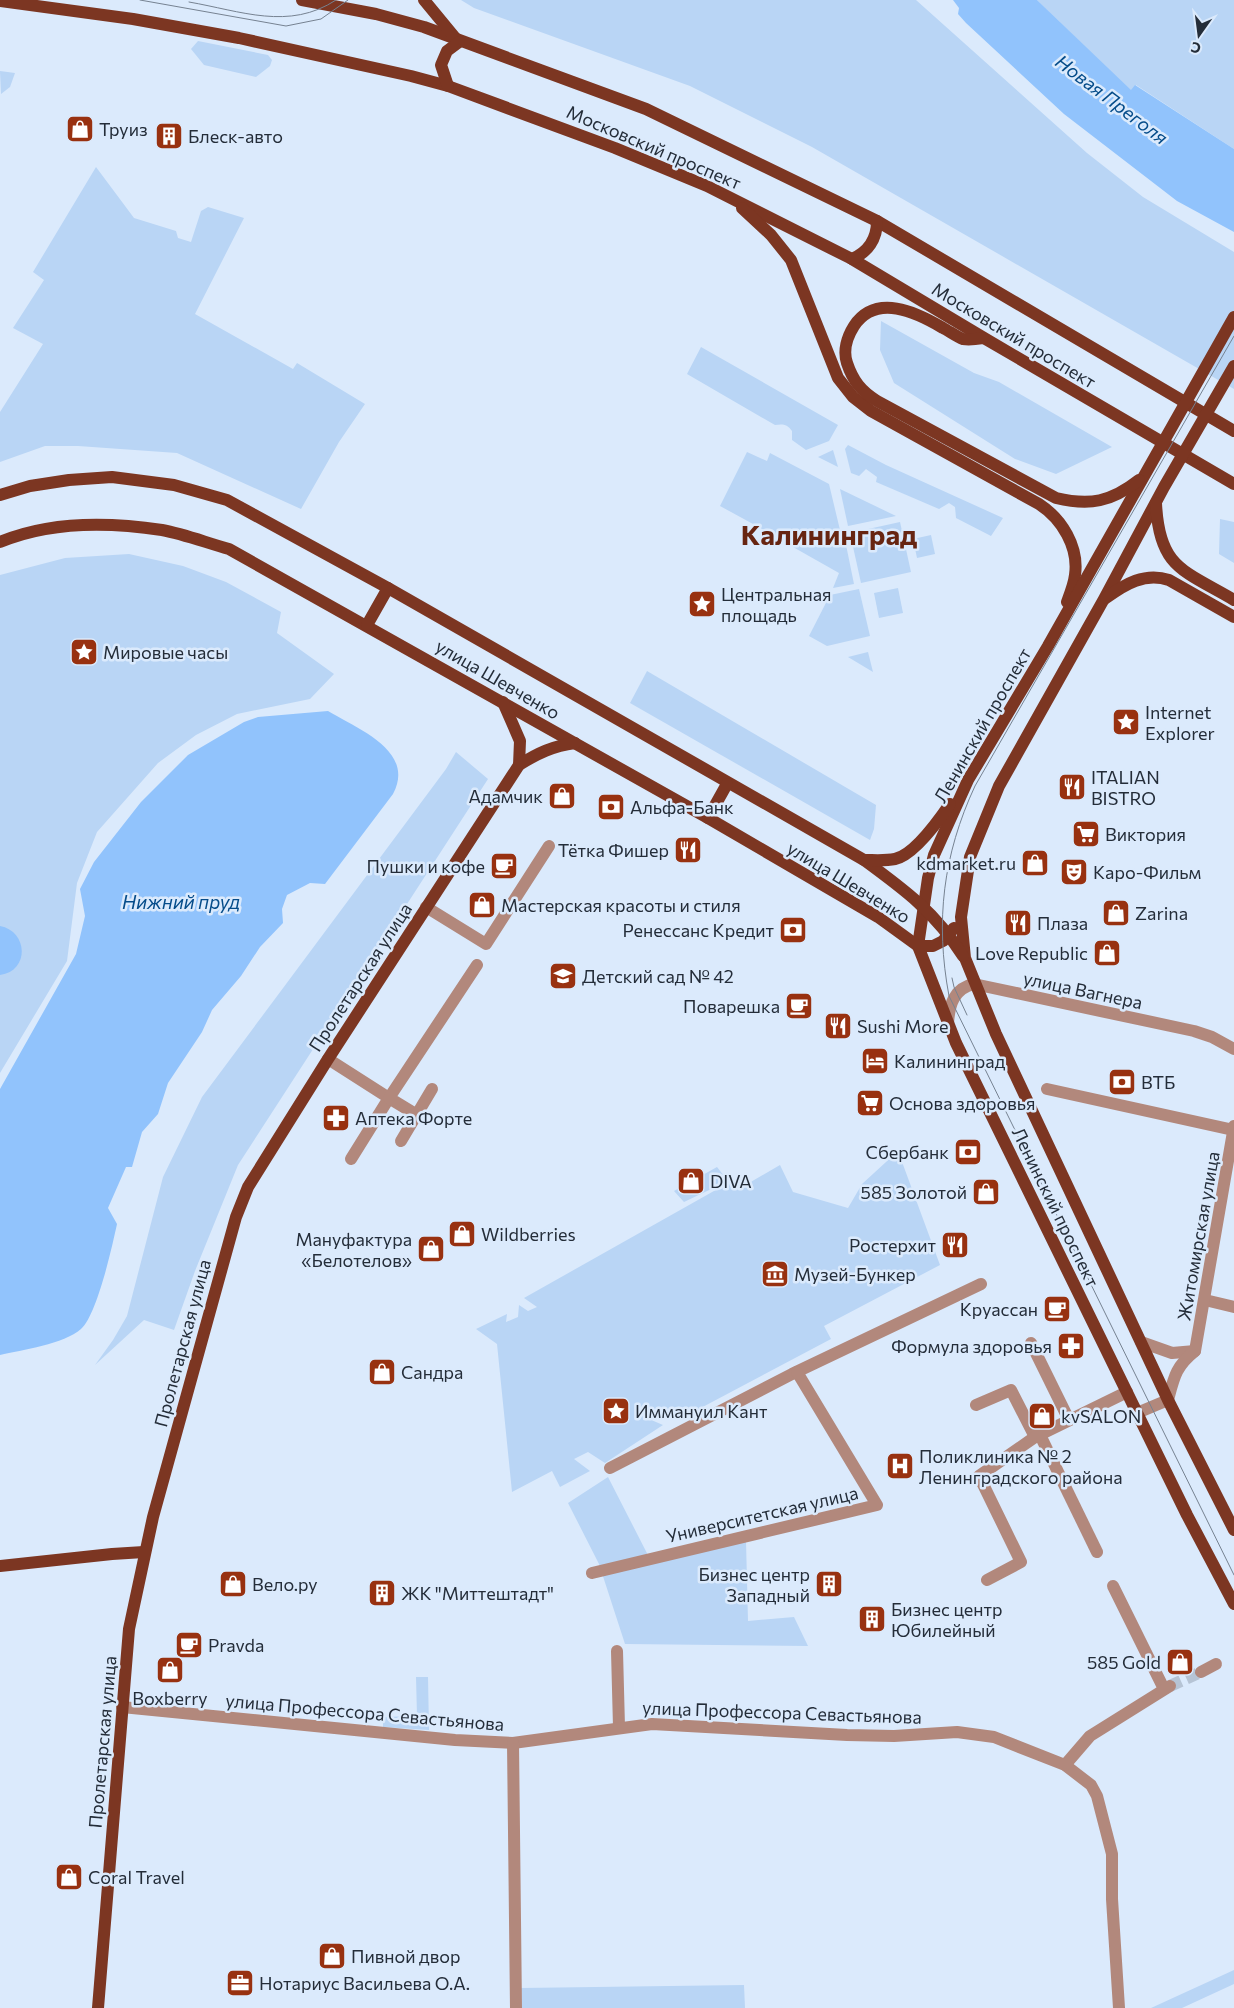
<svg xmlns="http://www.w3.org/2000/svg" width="1234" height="2008" viewBox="0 0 1234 2008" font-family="Commissioner,sans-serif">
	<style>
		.green { fill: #b9d5f5 }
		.water { fill: #91c3fc }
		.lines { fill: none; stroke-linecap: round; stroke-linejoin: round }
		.minor-tunnel { stroke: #b6c4d5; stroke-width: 12; stroke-dasharray: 12 6; stroke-linecap: butt }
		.minor { stroke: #b2887c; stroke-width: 12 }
		.major { stroke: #7c3622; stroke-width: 12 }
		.tram { stroke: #768291; stroke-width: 1 }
		.labels { text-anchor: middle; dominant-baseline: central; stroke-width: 5; stroke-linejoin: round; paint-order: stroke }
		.poi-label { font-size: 18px; fill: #242d39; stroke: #dbeafc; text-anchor: start }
		.street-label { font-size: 18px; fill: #242d39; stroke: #dbeafc }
		.water-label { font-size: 19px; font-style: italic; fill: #054c8a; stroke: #dbeafc }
		.town-label { font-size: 28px; font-weight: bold; fill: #672511; stroke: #dbeafc }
	</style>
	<rect width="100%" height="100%" fill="#dbeafc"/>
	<!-- green -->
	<g class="green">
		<polygon points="461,0 916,0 1087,153 1143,197 1234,252 1234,389 812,147 690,86 474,8"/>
		<polygon points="1037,0 1234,0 1234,149 1136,85 1131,91"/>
		<polygon points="198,41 268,55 272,60 270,66 256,77 204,65 191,49"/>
		<polygon points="0,71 15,73 10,87 1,94"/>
		<polygon points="96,167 134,218 176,231 178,238 191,242 201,211 208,207 244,218 195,314 293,369 297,363 365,404 339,442 301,509 177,453 78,446 45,446 0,462 0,412 43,344 13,328 44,280 33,272"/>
		<polygon points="881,321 974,373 999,382 1112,447 1056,474 1015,459 894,383 880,350"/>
		<path d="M701,347L838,425L829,441L806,450L792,440V431C787,424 783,424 775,425L687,374Z"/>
		<polygon points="848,445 886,465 1003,518 991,536 956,518 955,507 949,503 939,509 876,482 877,477 866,469 859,476 851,473 845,449"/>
		<polygon points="833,450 838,467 818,457"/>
		<polygon points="747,452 767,461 770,453 829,484 840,530 788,543 720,506"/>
		<polygon points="840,489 896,516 848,526"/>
		<polygon points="1220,519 1234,522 1234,563 1219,554"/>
		<polygon points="900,522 911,572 861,583 850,533"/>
		<polygon points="844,535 854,584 833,588 839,573 793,547"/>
		<polygon points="931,535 935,554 917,558 913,539"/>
		<polygon points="129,554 183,566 226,582 281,612 277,633 334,674 310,699 237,714 196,735 158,763 97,832 77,883 67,961 0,1073 0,575 65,558"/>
		<polygon points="898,588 903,613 879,618 874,593"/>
		<polygon points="859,589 870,636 827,646 809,636 830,595"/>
		<polygon points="868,652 873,672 848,657"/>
		<polygon points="647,671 876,805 874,829 870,840 630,703"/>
		<polygon points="456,752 488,779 238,1165 195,1271 174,1330 144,1320 95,1365 113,1340 127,1316 163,1177 202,1097 446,769"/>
		<polygon points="898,1151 940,1265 824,1326 831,1339 680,1419 662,1412 649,1419 663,1425 605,1463 588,1452 574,1459 590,1471 560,1487 552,1471 512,1492 497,1344 476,1329 507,1314 506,1322 518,1317 519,1305 528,1311 537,1307 524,1298 737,1178 742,1187 780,1165 793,1192 848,1208 862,1184"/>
		<polygon points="717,1167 728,1181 684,1202 674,1191"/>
		<polygon points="608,1477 652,1563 746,1541 748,1621 794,1617 808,1646 625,1644 599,1564 568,1503"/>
		<polygon points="416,1677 428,1677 429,1730 383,1727 383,1717 417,1716"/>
		<polygon points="1234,1970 1234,1984 1182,2008 1151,2008"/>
		<polygon points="744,1985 745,2008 522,2008 521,1988"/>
	</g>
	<!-- water -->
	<g class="water">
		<polygon points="953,0 1037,0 1131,90 1135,85 1234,149 1234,232 1177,201 1064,114 966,23 958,14 959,8"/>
		<path d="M328,711C358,729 416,751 393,794L325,884L310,883L287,895L282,909L283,923L260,947L241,976L212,1010L202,1032L168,1083L158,1114L142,1132L132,1167H126L108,1208L117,1224C112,1247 97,1315 81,1329C64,1344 22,1350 0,1355V1089L76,954L85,916L80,889L94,862L141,802L188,755L244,722L258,717Z"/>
		<path d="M0,926C28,931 30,971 0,975Z"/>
	</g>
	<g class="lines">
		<!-- minor-tunnel -->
		<polyline class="minor-tunnel" points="1170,1686 1201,1672"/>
		<!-- minor -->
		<g class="minor">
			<polyline points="426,907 486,944 549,846"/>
			<path d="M948,1024C949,1005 954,988 974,984L1194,1031L1212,1037L1234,1049"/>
			<polyline points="328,1059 389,1098 351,1159"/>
			<polyline points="1047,1089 1233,1130"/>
			<polyline points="417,1115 389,1098 477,965"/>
			<polyline points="401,1141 432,1089"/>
			<polyline points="1205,1300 1234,1307"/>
			<polyline points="1141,1342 1172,1353 1195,1351"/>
			<polyline points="1031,1343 1069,1420"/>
			<polyline points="976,1405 1011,1390 1035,1437"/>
			<path d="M1137,1413L1168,1400C1174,1377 1176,1366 1195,1351L1234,1126"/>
			<polyline points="1040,1435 1097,1552"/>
			<polyline points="610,1468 792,1374 981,1284"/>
			<polyline points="592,1573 877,1505 797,1372"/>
			<polyline points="987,1580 1021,1562 979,1476 1035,1437 1127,1392"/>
			<polyline points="1113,1586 1164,1689"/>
			<polyline points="617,1651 619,1727"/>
			<polyline points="1201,1672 1216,1664"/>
			<polyline points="122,1707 455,1740 513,1743 652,1724 847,1735 894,1736 957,1732 994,1737 1065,1765 1091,1785 1097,1796 1112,1854 1112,1899 1119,2008"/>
			<polyline points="513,1743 516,2008"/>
			<polyline points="1065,1765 1090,1736 1170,1686"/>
		</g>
		<!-- major -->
		<g class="major">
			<polyline points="302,0 376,14 424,27 646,109 877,221 1234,431"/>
			<polyline points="424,0 457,40"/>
			<polyline points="0,1 133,19 239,38 411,76 448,86 615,148 707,186 852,259 984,338 1234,484"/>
			<polyline points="448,86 441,65 447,51 459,42"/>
			<path d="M742,208L771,235L791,260L838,378L853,397L871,411L1039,504C1062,519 1079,547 1075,575C1074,584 1070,594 1067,602"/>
			<path d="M852,259C868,252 877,239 877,221"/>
			<polyline points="1234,317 1048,646 968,780 934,855 928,878 918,946 956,1043 1187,1515 1234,1604"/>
			<path d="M983,338C977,339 969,340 963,339C957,337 949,331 943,328C916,312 876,293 854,326C847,337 843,351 847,363C853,381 861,391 877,401L1056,498C1090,506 1111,502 1139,480"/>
			<polyline points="1234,366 1164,487 1104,599 999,786 970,857 961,917 965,958 996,1034 1168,1400 1234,1530"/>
			<path d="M0,495L30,486L69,480L112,477L174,485L227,500L388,588L864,860C905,890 935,912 963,956"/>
			<path d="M1156,503C1159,568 1183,570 1234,600"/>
			<path d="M0,542C50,521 110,522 162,530C184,534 207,543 229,549L708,818L878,917L918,946H933L943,941L954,928"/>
			<path d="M1106,598C1125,584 1145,572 1169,580L1234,617"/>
			<polyline points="367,625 388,588"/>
			<polyline points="503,702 520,741 519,765"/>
			<polyline points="708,818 727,784"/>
			<path d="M864,860C874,860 885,861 895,859C914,855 939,820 950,804"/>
			<polyline points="0,1566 112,1554 144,1552"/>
			<path d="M98,2008L129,1629L153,1517L236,1217L248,1187L328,1059L519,765C538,753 553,746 575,743"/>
		</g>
		<!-- tram -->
		<g class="tram">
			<polyline points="140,0 286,26 321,19 348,0"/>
			<path d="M189,2C241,11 289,31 336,0"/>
			<path d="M1234,336L975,786C943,855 935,921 949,996L1234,1575"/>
			<polyline points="952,978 954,987 967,1015"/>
		</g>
	</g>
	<!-- icons -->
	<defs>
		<g id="shop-square" transform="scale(1.4375)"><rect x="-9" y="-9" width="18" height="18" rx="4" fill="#983110" stroke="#dbeafc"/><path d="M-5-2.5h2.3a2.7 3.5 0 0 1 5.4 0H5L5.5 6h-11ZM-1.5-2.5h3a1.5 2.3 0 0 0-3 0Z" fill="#fff"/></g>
		<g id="building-square" transform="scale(1.4375)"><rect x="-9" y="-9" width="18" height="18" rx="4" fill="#983110" stroke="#dbeafc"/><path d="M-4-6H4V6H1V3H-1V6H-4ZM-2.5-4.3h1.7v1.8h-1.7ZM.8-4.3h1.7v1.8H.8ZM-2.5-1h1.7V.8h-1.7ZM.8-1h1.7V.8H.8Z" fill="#fff"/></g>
		<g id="sight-square" transform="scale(1.4375)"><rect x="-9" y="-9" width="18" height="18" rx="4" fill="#983110" stroke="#dbeafc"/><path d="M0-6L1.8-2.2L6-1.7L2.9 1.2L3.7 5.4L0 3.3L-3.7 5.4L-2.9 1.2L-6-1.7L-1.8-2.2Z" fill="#fff"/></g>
		<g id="restaurant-square" transform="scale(1.4375)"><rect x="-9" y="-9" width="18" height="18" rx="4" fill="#983110" stroke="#dbeafc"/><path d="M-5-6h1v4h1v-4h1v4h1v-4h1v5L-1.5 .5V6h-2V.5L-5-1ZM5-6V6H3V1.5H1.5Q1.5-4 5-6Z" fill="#fff"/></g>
		<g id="bank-square" transform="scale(1.4375)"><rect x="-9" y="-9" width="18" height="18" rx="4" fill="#983110" stroke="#dbeafc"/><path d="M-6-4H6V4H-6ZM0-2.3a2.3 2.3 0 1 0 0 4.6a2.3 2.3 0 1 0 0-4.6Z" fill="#fff"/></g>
		<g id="supermarket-square" transform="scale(1.4375)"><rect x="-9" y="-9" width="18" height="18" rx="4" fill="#983110" stroke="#dbeafc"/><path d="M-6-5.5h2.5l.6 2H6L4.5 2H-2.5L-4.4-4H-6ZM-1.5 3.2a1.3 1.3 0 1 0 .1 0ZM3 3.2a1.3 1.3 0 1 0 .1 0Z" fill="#fff"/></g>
		<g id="cafe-square" transform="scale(1.4375)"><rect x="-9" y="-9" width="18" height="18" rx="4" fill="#983110" stroke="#dbeafc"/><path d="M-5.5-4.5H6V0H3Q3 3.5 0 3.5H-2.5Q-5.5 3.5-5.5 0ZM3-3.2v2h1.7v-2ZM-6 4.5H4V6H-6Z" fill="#fff"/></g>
		<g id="theatre-square" transform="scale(1.4375)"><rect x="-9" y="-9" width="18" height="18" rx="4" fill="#983110" stroke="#dbeafc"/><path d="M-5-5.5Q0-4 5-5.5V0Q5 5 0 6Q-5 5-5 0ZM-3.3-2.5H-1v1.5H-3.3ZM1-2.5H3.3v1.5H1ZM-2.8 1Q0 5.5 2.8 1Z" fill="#fff"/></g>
		<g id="school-square" transform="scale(1.4375)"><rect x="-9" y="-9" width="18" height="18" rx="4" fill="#983110" stroke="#dbeafc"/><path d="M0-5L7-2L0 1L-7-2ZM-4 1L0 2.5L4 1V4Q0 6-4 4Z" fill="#fff"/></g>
		<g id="hotel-square" transform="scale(1.4375)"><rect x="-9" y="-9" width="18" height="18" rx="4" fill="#983110" stroke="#dbeafc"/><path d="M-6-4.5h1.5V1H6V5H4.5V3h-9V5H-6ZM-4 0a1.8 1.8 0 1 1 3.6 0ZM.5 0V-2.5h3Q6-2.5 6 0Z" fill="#fff"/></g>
		<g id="pharmacy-square" transform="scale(1.4375)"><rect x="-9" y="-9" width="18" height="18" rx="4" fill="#983110" stroke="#dbeafc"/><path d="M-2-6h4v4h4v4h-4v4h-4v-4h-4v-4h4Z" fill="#fff"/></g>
		<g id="museum-square" transform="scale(1.4375)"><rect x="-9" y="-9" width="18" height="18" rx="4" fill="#983110" stroke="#dbeafc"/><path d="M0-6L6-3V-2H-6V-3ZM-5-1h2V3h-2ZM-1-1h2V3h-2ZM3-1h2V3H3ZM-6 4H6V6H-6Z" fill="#fff"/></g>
		<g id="hospital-square" transform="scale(1.4375)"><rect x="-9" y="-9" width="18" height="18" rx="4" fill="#983110" stroke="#dbeafc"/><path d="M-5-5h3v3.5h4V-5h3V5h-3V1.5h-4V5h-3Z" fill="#fff"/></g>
		<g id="office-square" transform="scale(1.4375)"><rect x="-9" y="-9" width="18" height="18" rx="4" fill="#983110" stroke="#dbeafc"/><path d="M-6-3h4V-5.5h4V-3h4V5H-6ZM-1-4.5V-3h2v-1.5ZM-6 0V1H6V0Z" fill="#fff"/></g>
	</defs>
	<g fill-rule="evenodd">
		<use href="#shop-square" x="80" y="129"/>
		<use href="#building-square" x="169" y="136"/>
		<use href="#sight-square" x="702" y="604"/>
		<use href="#sight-square" x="84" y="652"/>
		<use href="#sight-square" x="1126" y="722"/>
		<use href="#restaurant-square" x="1072" y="787"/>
		<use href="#shop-square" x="562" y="796"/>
		<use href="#bank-square" x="611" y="807"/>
		<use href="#supermarket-square" x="1086" y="834"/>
		<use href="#restaurant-square" x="688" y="850"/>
		<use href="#shop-square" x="1035" y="863"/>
		<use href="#cafe-square" x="504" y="866"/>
		<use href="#theatre-square" x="1074" y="872"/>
		<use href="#shop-square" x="482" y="905"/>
		<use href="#shop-square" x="1116" y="913"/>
		<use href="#restaurant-square" x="1018" y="923"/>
		<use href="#bank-square" x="793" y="930"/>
		<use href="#shop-square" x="1107" y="953"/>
		<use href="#school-square" x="563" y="976"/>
		<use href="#cafe-square" x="799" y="1006"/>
		<use href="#restaurant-square" x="838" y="1026"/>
		<use href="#hotel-square" x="875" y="1061"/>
		<use href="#bank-square" x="1122" y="1082"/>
		<use href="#supermarket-square" x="870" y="1103"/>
		<use href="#pharmacy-square" x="336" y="1118"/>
		<use href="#bank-square" x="968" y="1152"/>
		<use href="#shop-square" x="691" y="1181"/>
		<use href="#shop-square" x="986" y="1192"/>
		<use href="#shop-square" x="462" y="1234"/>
		<use href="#restaurant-square" x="955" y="1245"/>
		<use href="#shop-square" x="431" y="1249"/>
		<use href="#museum-square" x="775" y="1274"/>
		<use href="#cafe-square" x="1057" y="1309"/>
		<use href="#pharmacy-square" x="1071" y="1346"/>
		<use href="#shop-square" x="382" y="1372"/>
		<use href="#sight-square" x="616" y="1411"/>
		<use href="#shop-square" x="1042" y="1416"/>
		<use href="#hospital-square" x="900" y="1466"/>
		<use href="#shop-square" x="233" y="1584"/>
		<use href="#building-square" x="829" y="1584"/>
		<use href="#building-square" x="382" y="1593"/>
		<use href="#building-square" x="872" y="1619"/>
		<use href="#cafe-square" x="189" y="1645"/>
		<use href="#shop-square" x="1180" y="1662"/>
		<use href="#shop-square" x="170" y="1670"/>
		<use href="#shop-square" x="69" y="1877"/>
		<use href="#shop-square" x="332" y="1956"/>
		<use href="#office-square" x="240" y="1983"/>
	</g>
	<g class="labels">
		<!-- poi labels -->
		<g class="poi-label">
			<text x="99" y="129">Труиз</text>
			<text x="188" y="136">Блеск-авто</text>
			<text x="721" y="594">Центральная<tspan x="721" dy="21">площадь</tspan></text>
			<text x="103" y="652">Мировые часы</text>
			<text x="1145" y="712">Internet<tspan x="1145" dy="21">Explorer</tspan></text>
			<text x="1091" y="777">ITALIAN<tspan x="1091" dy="21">BISTRO</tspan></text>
			<text x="543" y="796" text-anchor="end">Адамчик</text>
			<text x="630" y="807">Альфа-Банк</text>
			<text x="1105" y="834">Виктория</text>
			<text x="669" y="850" text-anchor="end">Тётка Фишер</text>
			<text x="1016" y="863" text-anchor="end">kdmarket.ru</text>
			<text x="485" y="866" text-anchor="end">Пушки и кофе</text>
			<text x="1093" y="872">Каро-Фильм</text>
			<text x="501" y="905">Мастерская красоты и стиля</text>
			<text x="1135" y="913">Zarina</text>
			<text x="1037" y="923">Плаза</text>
			<text x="774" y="930" text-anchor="end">Ренессанс Кредит</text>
			<text x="1088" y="953" text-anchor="end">Love Republic</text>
			<text x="582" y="976">Детский сад № 42</text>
			<text x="780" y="1006" text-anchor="end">Поварешка</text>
			<text x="857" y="1026">Sushi More</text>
			<text x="894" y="1061">Калининград</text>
			<text x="1141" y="1082">ВТБ</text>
			<text x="889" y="1103">Основа здоровья</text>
			<text x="355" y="1118">Аптека Форте</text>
			<text x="949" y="1152" text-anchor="end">Сбербанк</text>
			<text x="710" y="1181">DIVA</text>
			<text x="967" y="1192" text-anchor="end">585 Золотой</text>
			<text x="481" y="1234">Wildberries</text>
			<text x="412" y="1239" text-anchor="end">Мануфактура<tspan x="412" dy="21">«Белотелов»</tspan></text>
			<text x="936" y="1245" text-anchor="end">Ростерхит</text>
			<text x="794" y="1274">Музей-Бункер</text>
			<text x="1038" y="1309" text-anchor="end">Круассан</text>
			<text x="1052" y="1346" text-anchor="end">Формула здоровья</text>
			<text x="401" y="1372">Сандра</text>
			<text x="635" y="1411">Иммануил Кант</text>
			<text x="1061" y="1416">kvSALON</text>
			<text x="919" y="1456">Поликлиника № 2<tspan x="919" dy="21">Ленинградского района</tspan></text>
			<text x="810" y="1574" text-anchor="end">Бизнес центр<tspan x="810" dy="21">Западный</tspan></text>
			<text x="252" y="1584">Вело.ру</text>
			<text x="401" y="1593">ЖК "Миттештадт"</text>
			<text x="891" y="1609">Бизнес центр<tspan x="891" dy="21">Юбилейный</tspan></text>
			<text x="208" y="1645">Pravda</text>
			<text x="1161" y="1662" text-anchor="end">585 Gold</text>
			<text x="170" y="1698" text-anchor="middle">Boxberry</text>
			<text x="88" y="1877">Coral Travel</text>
			<text x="351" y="1956">Пивной двор</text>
			<text x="259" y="1983">Нотариус Васильева О.А.</text>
		</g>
		<!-- street labels -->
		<g class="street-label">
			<text transform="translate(654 147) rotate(23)">Московский проспект</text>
			<text transform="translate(1014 335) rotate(31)">Московский проспект</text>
			<text transform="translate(498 679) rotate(30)">улица Шевченко</text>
			<text transform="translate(982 725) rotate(-60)">Ленинский проспект</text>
			<text transform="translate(849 882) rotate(31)">улица Шевченко</text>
			<text transform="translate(360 977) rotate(-57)">Пролетарская улица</text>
			<text transform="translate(1083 990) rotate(12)">улица Вагнера</text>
			<text transform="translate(1056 1207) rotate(64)">Ленинский проспект</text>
			<text transform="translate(1198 1236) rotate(-80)">Житомирская улица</text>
			<text transform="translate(182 1343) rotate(-75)">Пролетарская улица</text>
			<text transform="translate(762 1514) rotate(-13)">Университетская улица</text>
			<text transform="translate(365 1712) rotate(5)">улица Профессора Севастьянова</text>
			<text transform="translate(782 1712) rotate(2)">улица Профессора Севастьянова</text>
			<text transform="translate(102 1742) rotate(-85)">Пролетарская улица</text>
		</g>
		<!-- water labels -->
		<g class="water-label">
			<text transform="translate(1112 99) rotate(37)">Новая Преголя</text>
			<text x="181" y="901">Нижний пруд</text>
		</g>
		<!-- town labels -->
		<g class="town-label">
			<text x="829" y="534">Калининград</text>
		</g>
	</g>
	<!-- north arrow -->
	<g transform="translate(1199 35) rotate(194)" stroke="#dbeafc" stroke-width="4" paint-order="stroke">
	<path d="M0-4L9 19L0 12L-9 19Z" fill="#242d39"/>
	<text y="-8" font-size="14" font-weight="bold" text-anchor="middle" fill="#242d39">С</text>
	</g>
</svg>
